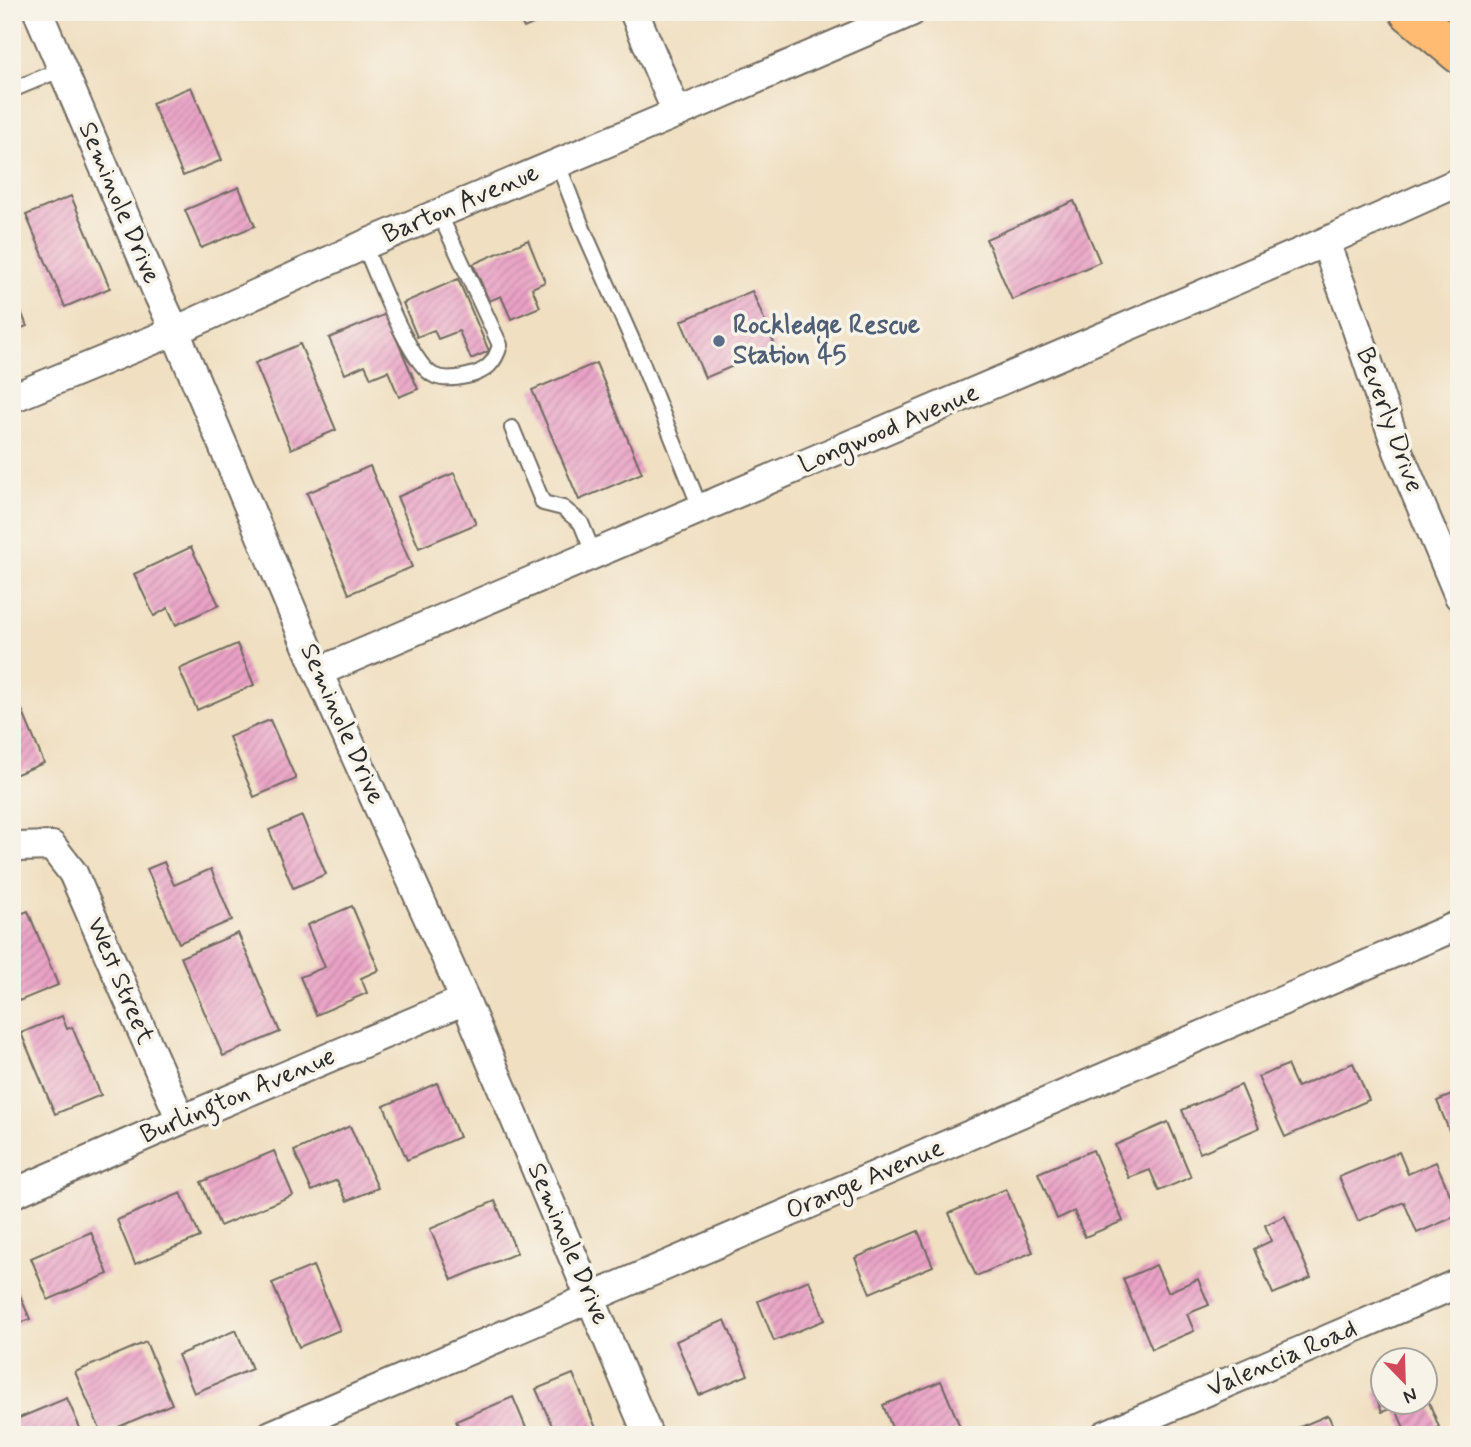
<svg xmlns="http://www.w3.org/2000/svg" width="1471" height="1447" viewBox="0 0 1471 1447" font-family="Mynerve,sans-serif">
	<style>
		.building { fill: url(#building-hatch) }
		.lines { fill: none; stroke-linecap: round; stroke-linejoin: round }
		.lane-casing { stroke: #706a60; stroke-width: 18 }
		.street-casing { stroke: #706a60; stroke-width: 32 }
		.primary-casing { stroke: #706a60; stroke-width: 42 }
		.lane { stroke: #fff; stroke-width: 14 }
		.street { stroke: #fff; stroke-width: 28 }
		.primary { stroke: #febb71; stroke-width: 38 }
		.service-dot { fill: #5c6f8a; stroke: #f7f3e8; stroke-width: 2.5 }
		.labels { text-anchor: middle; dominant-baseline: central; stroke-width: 7; stroke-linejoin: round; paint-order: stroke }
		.street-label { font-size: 26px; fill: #2b2b2b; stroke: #f7f3e8 }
		.service-label { font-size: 26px; font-weight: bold; fill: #4e5e75; stroke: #f7f3e8; text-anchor: start }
	</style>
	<defs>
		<pattern id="building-hatch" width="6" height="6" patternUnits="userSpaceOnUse" patternTransform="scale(1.75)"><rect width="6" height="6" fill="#eaa2c6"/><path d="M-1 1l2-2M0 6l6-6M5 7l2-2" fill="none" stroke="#be84a1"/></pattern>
	</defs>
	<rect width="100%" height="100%" fill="#f7f3e8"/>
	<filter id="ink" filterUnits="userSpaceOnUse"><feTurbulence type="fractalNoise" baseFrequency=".0143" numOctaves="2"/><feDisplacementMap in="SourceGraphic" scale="14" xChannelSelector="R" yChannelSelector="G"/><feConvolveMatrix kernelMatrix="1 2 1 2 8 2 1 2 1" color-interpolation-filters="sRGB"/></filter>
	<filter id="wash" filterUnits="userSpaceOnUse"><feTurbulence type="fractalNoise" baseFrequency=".00686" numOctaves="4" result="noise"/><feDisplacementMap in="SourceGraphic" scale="28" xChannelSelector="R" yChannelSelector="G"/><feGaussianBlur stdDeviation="1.57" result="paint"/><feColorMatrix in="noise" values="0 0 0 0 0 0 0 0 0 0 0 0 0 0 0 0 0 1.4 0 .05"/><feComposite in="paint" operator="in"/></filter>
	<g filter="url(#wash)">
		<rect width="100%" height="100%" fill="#f0dfc1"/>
		<g id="blocks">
			<!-- building -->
			<g class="building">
				<polygon points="503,12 561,12 524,28 518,15 506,20"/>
				<polygon points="191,87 222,160 183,176 152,103"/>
				<polygon points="239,187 255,226 201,248 185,210"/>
				<polygon points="71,196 110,288 65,307 26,215"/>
				<polygon points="1074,201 1100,262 1012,300 986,239"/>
				<polygon points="528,240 545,282 532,288 540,307 511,319 501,296 489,301 473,264"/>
				<polygon points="458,279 489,351 471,359 459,331 438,339 434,330 417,337 403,303"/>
				<polygon points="12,290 27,326 12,332"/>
				<polygon points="752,291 776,348 705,378 681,321"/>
				<polygon points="386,314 418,389 399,397 388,371 371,378 365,365 345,374 329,338"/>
				<polygon points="300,344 336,430 291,449 255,363"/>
				<polygon points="596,363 642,473 579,500 532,390"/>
				<polygon points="370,466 412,567 349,594 307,493"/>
				<polygon points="454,473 476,524 419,548 397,497"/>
				<polygon points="191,547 219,605 176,625 168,608 154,616 134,574"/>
				<polygon points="237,644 254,685 197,710 179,669"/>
				<polygon points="17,698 44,763 12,776 12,700"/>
				<polygon points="270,720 296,779 254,797 229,737"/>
				<polygon points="302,816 326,874 293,888 269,830"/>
				<polygon points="164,862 174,885 211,869 232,920 179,943 147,869"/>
				<polygon points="352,906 379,970 361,978 367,993 316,1015 300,977 325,967 307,925"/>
				<polygon points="28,911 58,985 19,1001 12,982 12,917"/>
				<polygon points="238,933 280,1032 223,1056 181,957"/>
				<polygon points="62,1016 67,1029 72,1027 101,1095 55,1114 21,1033"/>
				<polygon points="1353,1063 1369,1100 1285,1137 1258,1077 1287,1065 1297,1087"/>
				<polygon points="437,1083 459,1137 407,1160 384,1106"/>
				<polygon points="1241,1085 1259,1128 1200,1153 1182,1110"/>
				<polygon points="1459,1092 1459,1138 1453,1140 1437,1101"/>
				<polygon points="1168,1122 1191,1177 1159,1191 1150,1170 1129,1178 1115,1145"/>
				<polygon points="350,1126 378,1188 347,1201 337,1180 312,1191 294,1151"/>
				<polygon points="1093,1150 1123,1221 1085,1237 1074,1211 1057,1219 1038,1173"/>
				<polygon points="274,1151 293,1195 220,1226 201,1182"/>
				<polygon points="1399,1152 1408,1174 1436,1162 1459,1215 1417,1233 1404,1202 1358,1221 1339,1177"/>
				<polygon points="1006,1189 1033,1252 976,1276 949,1213"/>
				<polygon points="181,1193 200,1237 135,1264 117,1220"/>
				<polygon points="495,1201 517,1253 452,1280 430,1229"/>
				<polygon points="1285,1216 1311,1278 1273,1294 1254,1249 1271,1241 1265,1225"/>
				<polygon points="918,1231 933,1266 870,1293 855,1258"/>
				<polygon points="91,1232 108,1274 48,1300 31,1258"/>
				<polygon points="1156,1265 1168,1292 1198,1279 1209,1305 1187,1314 1194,1331 1152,1349 1123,1279"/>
				<polygon points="313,1266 340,1330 299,1347 272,1283"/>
				<polygon points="12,1277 30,1319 12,1327"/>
				<polygon points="809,1280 825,1320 774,1341 758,1301"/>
				<polygon points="725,1320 748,1375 699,1395 676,1341"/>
				<polygon points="236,1330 252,1369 194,1393 178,1355"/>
				<polygon points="146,1342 172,1404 102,1434 75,1372"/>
				<polygon points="573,1374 599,1435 556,1435 536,1389"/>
				<polygon points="941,1381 961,1429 948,1435 895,1435 883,1405"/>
				<polygon points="1384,1388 1384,1402 1426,1402 1426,1395 1439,1427 1422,1435 1407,1435 1395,1407 1382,1412 1374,1392"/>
				<polygon points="513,1397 529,1435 462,1435 456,1421"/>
				<polygon points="67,1398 83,1435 12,1435 12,1421"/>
				<polygon points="1328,1415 1337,1435 1281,1435"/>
			</g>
		</g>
	</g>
	<g filter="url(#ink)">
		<use href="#blocks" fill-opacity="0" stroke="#706a60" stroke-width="2"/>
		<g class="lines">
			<!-- lane casing -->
			<g class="lane-casing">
				<g id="lane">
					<polyline points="12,90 62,69"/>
					<polyline points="558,164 583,229 641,360 701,510"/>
					<path d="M364,245C376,272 410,366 435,376C444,380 458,378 467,376C486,372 495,363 500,345L439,213"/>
					<polyline points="512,428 543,503 563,508 581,523 594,555"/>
				</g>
			</g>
			<!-- street casing -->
			<g class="street-casing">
				<g id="street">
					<polyline points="38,12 158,294 175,331 318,672 465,1000 648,1435"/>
					<polyline points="634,12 677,113"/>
					<polyline points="1325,242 1351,312 1398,451 1459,596"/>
					<polyline points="12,398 175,331 364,245 677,113 911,12"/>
					<polyline points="318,672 1325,242 1459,182"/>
					<polyline points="12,850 18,847 52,846 73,873 181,1120"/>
					<polyline points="12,1194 181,1120 465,1000"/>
					<polyline points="271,1435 1459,925"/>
					<polyline points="1105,1435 1459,1283"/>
				</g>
			</g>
			<!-- primary casing -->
			<g class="primary-casing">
				<polyline id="primary" points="1409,12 1459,54"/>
			</g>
			<!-- lane -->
			<use href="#lane" class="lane"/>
			<!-- street -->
			<use href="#street" class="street"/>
			<!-- primary -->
			<use href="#primary" class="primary"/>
		</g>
	</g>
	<!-- markers -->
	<circle class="service-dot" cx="719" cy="341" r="7"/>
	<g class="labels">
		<!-- street labels -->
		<g class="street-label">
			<text transform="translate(119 203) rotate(67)">Seminole Drive</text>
			<text transform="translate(461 204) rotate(-23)">Barton Avenue</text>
			<text transform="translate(1389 420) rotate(70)">Beverly Drive</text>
			<text transform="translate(889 429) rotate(-23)">Longwood Avenue</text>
			<text transform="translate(342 724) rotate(66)">Seminole Drive</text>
			<text transform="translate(120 981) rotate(67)">West Street</text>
			<text transform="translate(238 1096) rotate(-23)">Burlington Avenue</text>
			<text transform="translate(865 1180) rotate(-23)">Orange Avenue</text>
			<text transform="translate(568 1244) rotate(67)">Seminole Drive</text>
			<text transform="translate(1282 1359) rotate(-23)">Valencia Road</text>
		</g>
		<!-- service labels -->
		<g class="service-label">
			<text x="733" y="326">Rockledge Rescue<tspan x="733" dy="30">Station 45</tspan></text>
		</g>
	</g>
	<!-- margin -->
	<rect width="1471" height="1447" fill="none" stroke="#f7f3e8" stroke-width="42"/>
	<!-- north arrow -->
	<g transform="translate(1404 1381) rotate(157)"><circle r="33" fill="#f7f3e8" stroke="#a5a39c" stroke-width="2"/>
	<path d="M0-5L12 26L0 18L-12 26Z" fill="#d1495b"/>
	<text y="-10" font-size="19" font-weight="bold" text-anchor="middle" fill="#2b2b2b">N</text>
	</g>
</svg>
